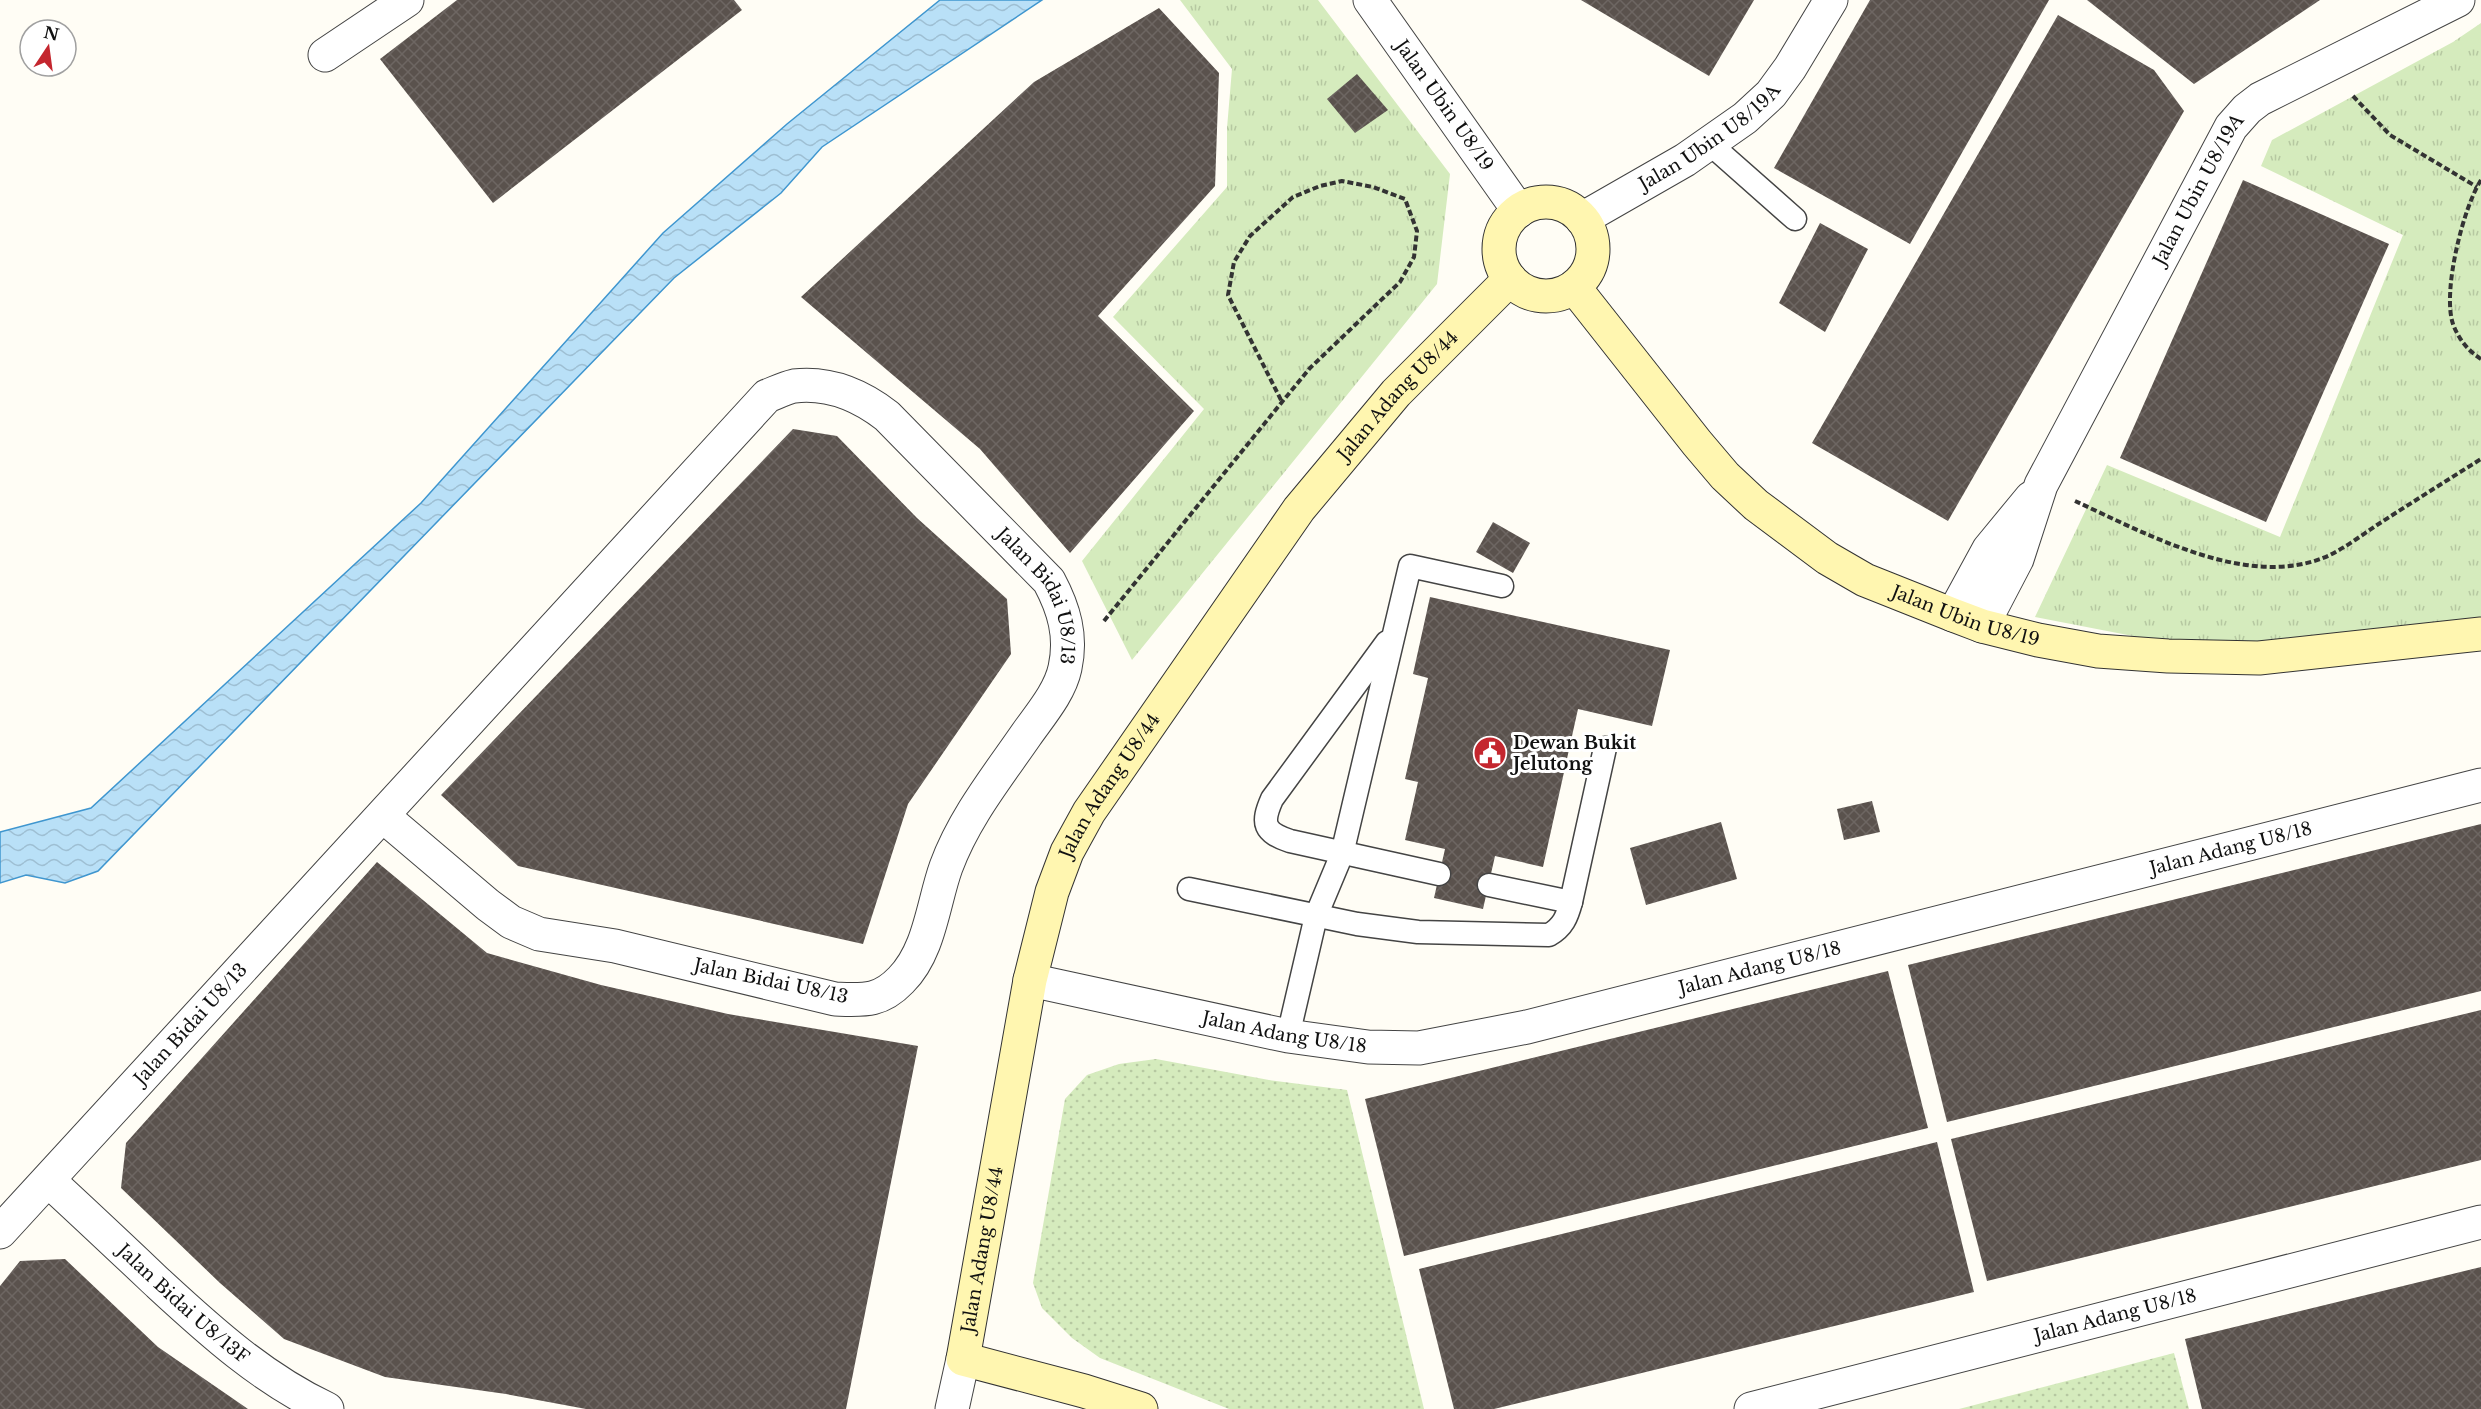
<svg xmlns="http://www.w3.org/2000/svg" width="2481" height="1409" viewBox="0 0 2481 1409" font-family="'Libre Baskerville',serif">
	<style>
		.grass { fill: url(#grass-dots) }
		.park { fill: url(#park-tufts) }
		.water { fill: url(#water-waves); stroke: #3f96cf; stroke-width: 1.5 }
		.building { fill: url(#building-cross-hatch) }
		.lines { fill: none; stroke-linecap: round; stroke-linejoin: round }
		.lane-casing { stroke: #444; stroke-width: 25 }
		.street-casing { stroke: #444; stroke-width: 35 }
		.secondary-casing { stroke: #333; stroke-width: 35 }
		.path { stroke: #333; stroke-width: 4; stroke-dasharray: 6 3; stroke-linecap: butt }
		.lane { stroke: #fff; stroke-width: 22 }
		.street { stroke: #fff; stroke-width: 33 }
		.secondary { stroke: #fff6b0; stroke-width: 33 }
		.labels { text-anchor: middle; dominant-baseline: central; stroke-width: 6; stroke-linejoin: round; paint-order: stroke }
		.street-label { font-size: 18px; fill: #111; stroke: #fff }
		.poi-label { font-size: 18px; font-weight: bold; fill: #111; stroke: #fff; text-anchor: start }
	</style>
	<defs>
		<pattern id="grass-dots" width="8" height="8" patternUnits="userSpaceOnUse" patternTransform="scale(1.5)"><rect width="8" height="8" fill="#d5ebbd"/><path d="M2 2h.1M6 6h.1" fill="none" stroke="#b6c8a1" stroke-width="1.8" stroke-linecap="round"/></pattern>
		<pattern id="park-tufts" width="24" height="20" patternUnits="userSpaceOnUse" patternTransform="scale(1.5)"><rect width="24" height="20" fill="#d5ebbd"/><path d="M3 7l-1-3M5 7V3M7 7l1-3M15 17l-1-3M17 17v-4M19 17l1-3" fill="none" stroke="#b6c8a1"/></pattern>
		<pattern id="water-waves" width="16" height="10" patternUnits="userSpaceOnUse" patternTransform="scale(1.5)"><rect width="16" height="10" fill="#b9e0f7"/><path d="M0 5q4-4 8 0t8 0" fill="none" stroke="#9ebfd3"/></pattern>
		<pattern id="building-cross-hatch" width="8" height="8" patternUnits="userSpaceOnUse" patternTransform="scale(1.5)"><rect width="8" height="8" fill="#5a524d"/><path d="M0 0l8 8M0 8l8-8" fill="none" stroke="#6d6662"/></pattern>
	</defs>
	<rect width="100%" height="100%" fill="#fffdf5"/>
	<!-- grass -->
	<g class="grass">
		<polygon points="1156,1059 1269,1080 1347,1090 1424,1409 1229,1409 1100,1358 1072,1338 1042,1308 1033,1283 1065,1099 1087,1075 1119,1064"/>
		<polygon points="2174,1353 2189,1409 1959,1409"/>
	</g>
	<!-- park -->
	<g class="park">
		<polygon points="1180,0 1318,0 1450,174 1437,284 1132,660 1082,561 1204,409 1113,317 1227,187 1227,128 1232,69"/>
		<polygon points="2481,23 2481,624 2261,644 2174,644 2035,617 2107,465 2280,537 2403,235 2261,166 2272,140 2453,42"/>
	</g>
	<!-- water -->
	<polygon class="water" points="940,0 1042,0 822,147 781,193 674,278 98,871 65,883 26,875 0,883 0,832 91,808 421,503 663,233 787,124"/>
	<!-- building -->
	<g class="building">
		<polygon points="457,0 734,0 742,10 493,203 380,59"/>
		<polygon points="1581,0 1754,0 1709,76"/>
		<polygon points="1870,0 2049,0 1910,244 1774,168"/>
		<polygon points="2087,0 2320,0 2194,84"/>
		<polygon points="1159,8 1219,73 1215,186 1098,316 1194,411 1070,553 980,449 801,297 1034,82"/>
		<polygon points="2058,15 2154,70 2184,111 1948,521 1812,443"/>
		<polygon points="1357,74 1388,110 1355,133 1327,99"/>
		<polygon points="2243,180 2389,244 2266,522 2120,458"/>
		<polygon points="1820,223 1868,249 1825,332 1779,303"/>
		<polygon points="793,429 837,436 917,518 1007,599 1011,654 908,804 863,944 518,866 441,795"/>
		<polygon points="1493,522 1530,543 1513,573 1476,552"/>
		<polygon points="1430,597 1670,650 1652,726 1578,709 1543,867 1495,856 1483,909 1434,898 1445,849 1405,840 1418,782 1405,779 1428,678 1413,674"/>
		<polygon points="1872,801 1880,832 1844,840 1837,809"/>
		<polygon points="1721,822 1737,879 1646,905 1630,848"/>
		<polygon points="2481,824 2481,991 1947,1122 1908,965"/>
		<polygon points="377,862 487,953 601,985 728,1014 918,1046 846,1409 586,1409 506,1394 385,1377 284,1339 220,1283 121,1188 126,1143"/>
		<polygon points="1888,971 1928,1128 1404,1256 1365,1099"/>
		<polygon points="2481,1010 2481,1160 1987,1281 1951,1139"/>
		<polygon points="1937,1142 1974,1292 1494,1409 1454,1409 1419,1269"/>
		<polygon points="65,1259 158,1347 248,1409 0,1409 0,1286 20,1261"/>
		<polygon points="2481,1267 2481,1409 2202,1409 2185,1339"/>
	</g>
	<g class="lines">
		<!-- lane casing -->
		<g class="lane-casing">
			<g id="lane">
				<polyline points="1709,143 1795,219"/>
				<path d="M1387,642L1272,799C1261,824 1264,832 1290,841L1439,874"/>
				<polyline points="1489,885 1571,902"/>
				<path d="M1189,889L1357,924L1418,932L1549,935C1563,927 1567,917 1571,902L1605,748"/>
				<polyline points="1288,1036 1316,916 1342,854 1410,566 1502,586"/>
			</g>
		</g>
		<!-- street casing -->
		<g class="street-casing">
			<g id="street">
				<path id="s1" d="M1370,0L1519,211"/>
				<polyline points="325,55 407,0"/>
				<path id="s2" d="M1582,219L1685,160L1745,118L1771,94L1790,68L1831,0"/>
				<polyline points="1953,615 1989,549 2031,498"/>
				<path id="s3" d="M1982,626L2017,559L2041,485L2231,127L2247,109L2260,99L2458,0"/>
				<path id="s4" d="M1030,980L1288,1036L1368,1047L1419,1048L1527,1027L2481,785"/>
				<path id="s5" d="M49,1181C86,1215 123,1250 159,1284C211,1332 263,1379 327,1409"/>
				<path id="s6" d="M0,1232L767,396C775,393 785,388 794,386C829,382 860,395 887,416L1049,581C1064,609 1072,636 1065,668C1060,692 1040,715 1026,735C997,777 964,818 946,867C933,903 930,951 901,980C880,1002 864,1000 835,999L615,946L539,934L511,922L488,905L383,816"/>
				<polyline points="952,1409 963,1359"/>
				<path id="s7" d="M1751,1409L2481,1222"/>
			</g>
		</g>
		<!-- secondary casing -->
		<g class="secondary-casing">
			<g id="secondary">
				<circle cx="1546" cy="249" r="47"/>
				<path id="s8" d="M1574,287L1697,443L1725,476L1756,505L1827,558L1865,580L1953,615L1982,626L2038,640L2098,651L2168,656L2259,658L2481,634"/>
				<path id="s9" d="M1141,1409L1084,1391L963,1359L1030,980L1052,892L1067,852L1089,812L1299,509L1396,393L1510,279"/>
			</g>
		</g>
		<!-- path -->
		<g class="path">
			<polyline points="2353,96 2390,135 2477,187"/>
			<path d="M2481,180C2463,208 2442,292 2453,324C2458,338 2468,351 2481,359"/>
			<path d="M2075,501C2147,534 2251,592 2330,555C2346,547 2362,535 2377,525C2411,503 2446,481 2481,459"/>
			<polyline points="1104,621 1282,402 1310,368 1400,282 1414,257 1417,231 1405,199 1373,187 1342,181 1320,186 1293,197 1250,236 1234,262 1228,295 1282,402"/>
		</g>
		<!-- lane -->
		<use href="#lane" class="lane"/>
		<!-- street -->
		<use href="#street" class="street"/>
		<!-- secondary -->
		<use href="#secondary" class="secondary"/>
	</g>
	<!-- icons -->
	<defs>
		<g id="civic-disc" transform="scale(1.725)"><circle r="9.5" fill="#c4262e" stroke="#fff"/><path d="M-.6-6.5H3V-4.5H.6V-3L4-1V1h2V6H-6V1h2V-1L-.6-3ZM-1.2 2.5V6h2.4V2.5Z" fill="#fff"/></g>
	</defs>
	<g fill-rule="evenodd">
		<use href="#civic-disc" x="1490" y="753"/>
	</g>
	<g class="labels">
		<!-- street labels -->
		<g class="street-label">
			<text stroke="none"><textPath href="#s1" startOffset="129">Jalan Ubin U8/19</textPath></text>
			<text stroke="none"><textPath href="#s2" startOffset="152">Jalan Ubin U8/19A</textPath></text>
			<text stroke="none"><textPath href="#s3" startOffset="488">Jalan Ubin U8/19A</textPath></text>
			<text stroke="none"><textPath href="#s9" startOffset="1268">Jalan Adang U8/44</textPath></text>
			<text stroke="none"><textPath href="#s6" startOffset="1503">Jalan Bidai U8/13</textPath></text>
			<text stroke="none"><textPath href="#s8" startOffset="524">Jalan Ubin U8/19</textPath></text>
			<text stroke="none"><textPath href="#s9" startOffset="782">Jalan Adang U8/44</textPath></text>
			<text stroke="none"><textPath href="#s4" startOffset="1232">Jalan Adang U8/18</textPath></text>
			<text stroke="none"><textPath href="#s4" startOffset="746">Jalan Adang U8/18</textPath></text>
			<text transform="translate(771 981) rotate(12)">Jalan Bidai U8/13</text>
			<text stroke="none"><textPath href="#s6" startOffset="282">Jalan Bidai U8/13</textPath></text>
			<text stroke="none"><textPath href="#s4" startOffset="260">Jalan Adang U8/18</textPath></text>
			<text stroke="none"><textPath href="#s9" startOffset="296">Jalan Adang U8/44</textPath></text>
			<text stroke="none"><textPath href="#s5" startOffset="182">Jalan Bidai U8/13F</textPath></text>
			<text stroke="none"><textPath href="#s7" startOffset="376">Jalan Adang U8/18</textPath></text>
		</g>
		<!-- poi labels -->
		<g class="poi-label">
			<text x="1513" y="743">Dewan Bukit<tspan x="1513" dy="21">Jelutong</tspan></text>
		</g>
	</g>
	<!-- north arrow -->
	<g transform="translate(48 48) rotate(13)"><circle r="28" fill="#ffffff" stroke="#a0a0a0" stroke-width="1.5"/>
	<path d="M0-4.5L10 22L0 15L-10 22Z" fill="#c4262e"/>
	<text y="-9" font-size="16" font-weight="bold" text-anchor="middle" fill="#111111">N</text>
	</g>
</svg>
